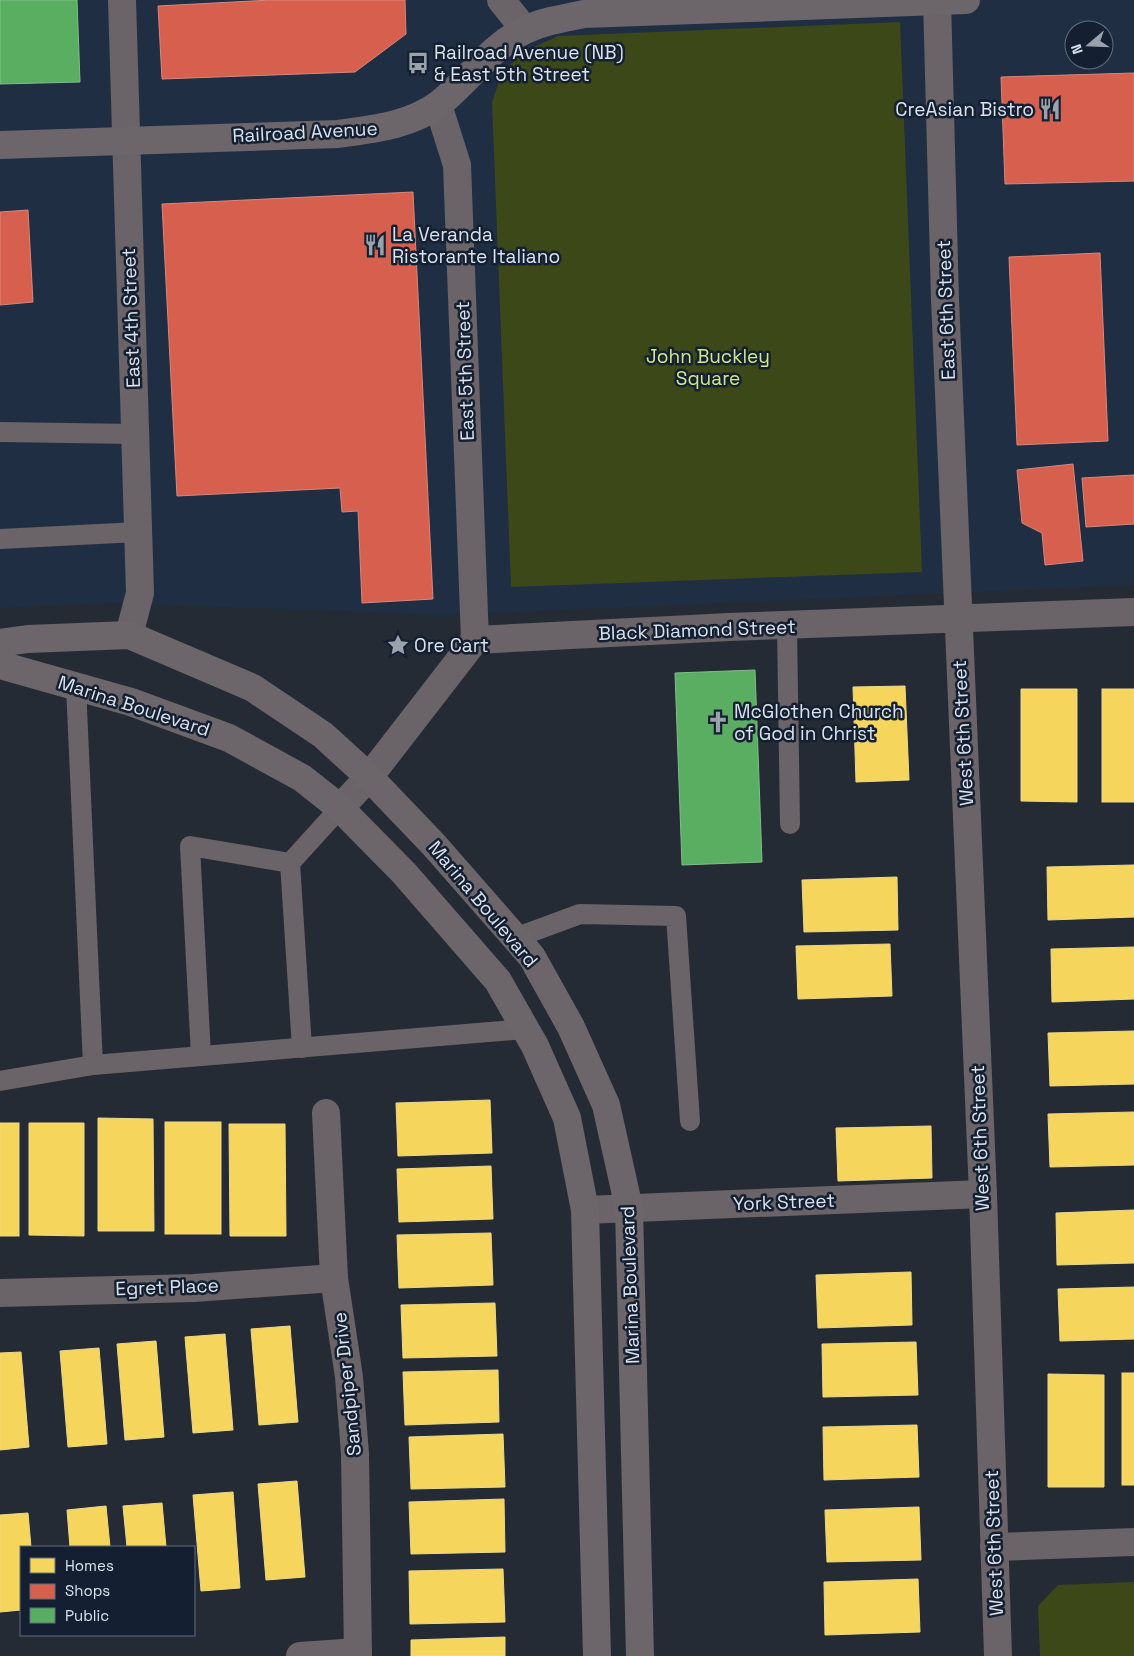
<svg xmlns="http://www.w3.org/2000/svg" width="1134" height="1656" viewBox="0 0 1134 1656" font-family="'Space Grotesk',sans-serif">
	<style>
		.built { fill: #202e44; fill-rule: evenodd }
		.green { fill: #3c4818 }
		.homes { fill: #f6d55c; stroke: #eed988 }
		.shops { fill: #d6604d; stroke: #d7877d }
		.public { fill: #5aae61; stroke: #80be8b }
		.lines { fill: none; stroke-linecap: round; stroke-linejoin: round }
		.lane { stroke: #6a6367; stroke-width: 20 }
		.street { stroke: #6a6367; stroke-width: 28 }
		.secondary { stroke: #6c666b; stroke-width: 28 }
		.labels { text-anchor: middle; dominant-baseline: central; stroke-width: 5; stroke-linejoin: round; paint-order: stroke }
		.poi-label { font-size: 19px; fill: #dae2ed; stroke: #142031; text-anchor: start }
		.street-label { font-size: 19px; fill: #dae2ed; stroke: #142031 }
		.park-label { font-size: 19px; fill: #d1ea89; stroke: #142031 }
	</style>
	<rect width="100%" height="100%" fill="#242b34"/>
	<!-- built -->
	<path class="built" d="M0,0H1134V585L450,615L108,603L0,608ZM1074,30H1104V60H1074Z"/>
	<!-- green -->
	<g class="green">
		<polygon points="900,22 922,572 511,587 492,102 502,73 523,52 558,36"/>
		<polygon points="1134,1582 1134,1656 1040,1656 1038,1606 1058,1585"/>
	</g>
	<!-- homes -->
	<g class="homes">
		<polygon points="905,686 909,780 856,782 853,687"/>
		<polygon points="1021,689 1077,689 1077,802 1021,801"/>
		<rect x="1102" y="689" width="32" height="113"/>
		<polygon points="1134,865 1134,917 1048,920 1047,867"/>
		<polygon points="897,877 898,930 804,932 802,880"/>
		<polygon points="890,944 892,996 798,999 796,946"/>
		<polygon points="1134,947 1134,999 1052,1002 1051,949"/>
		<polygon points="1134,1031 1134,1084 1050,1086 1048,1033"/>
		<polygon points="490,1100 492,1153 398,1156 396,1103"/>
		<polygon points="1134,1112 1134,1165 1050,1167 1048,1114"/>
		<polygon points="98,1118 153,1119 154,1231 98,1231"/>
		<rect x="165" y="1122" width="56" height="112"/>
		<rect x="0" y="1123" width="19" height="113"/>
		<polygon points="29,1123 84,1123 84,1236 29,1235"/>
		<polygon points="229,1124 285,1124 286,1236 230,1236"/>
		<polygon points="931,1126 932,1178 838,1181 836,1128"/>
		<polygon points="491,1166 493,1219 399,1222 397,1169"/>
		<polygon points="1134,1210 1134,1263 1057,1265 1056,1213"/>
		<polygon points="491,1233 493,1285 399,1288 397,1235"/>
		<polygon points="911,1272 912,1325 818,1328 816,1275"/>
		<polygon points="1134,1287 1134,1339 1060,1341 1058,1289"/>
		<polygon points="495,1303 497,1356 403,1358 401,1305"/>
		<polygon points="290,1326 298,1422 259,1425 251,1329"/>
		<polygon points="225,1334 233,1430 193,1433 185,1337"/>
		<polygon points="156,1341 164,1437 125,1440 117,1344"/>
		<polygon points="916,1342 918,1395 823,1397 822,1344"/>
		<polygon points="99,1348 107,1444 68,1447 60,1351"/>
		<polygon points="21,1352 29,1447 0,1450 0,1353"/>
		<polygon points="498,1370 499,1422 405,1425 403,1372"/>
		<rect x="1122" y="1373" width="12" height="112"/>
		<polygon points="1048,1374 1104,1375 1104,1487 1048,1487"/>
		<polygon points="917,1425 919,1477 824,1480 823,1427"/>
		<polygon points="503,1434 505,1487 411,1489 409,1437"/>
		<polygon points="297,1481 305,1577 266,1580 258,1484"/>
		<polygon points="233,1492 240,1588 201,1591 193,1495"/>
		<polygon points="504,1499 505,1552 411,1554 409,1502"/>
		<polygon points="162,1503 166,1547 127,1547 123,1506"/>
		<polygon points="106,1506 110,1547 70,1547 67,1510"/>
		<polygon points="919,1507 921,1560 827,1562 825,1510"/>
		<polygon points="28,1513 31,1547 21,1547 21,1610 0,1612 0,1515"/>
		<polygon points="503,1569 505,1622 410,1624 409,1571"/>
		<polygon points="918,1579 920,1632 825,1635 824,1582"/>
		<polygon points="505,1637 505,1656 411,1656 411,1640"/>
	</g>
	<!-- shops -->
	<g class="shops">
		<polygon points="271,0 405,0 406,34 355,72 162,79 158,6"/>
		<polygon points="1134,73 1134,181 1005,184 1001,77"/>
		<polygon points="413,192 433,599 362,603 358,511 342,512 340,488 177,496 162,204"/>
		<polygon points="28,210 33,302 0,305 0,212"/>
		<polygon points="1100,253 1108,441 1017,445 1009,257"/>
		<polygon points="1073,464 1083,561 1045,565 1042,533 1022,523 1017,470"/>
		<polygon points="1134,475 1134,524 1086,527 1082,478"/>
	</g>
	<!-- public -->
	<g class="public">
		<polygon points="0,0 77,0 80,82 0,84"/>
		<polygon points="755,670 762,862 682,865 675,673"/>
	</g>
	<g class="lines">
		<!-- lane -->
		<g class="lane">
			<polyline points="0,432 135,434"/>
			<polyline points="0,539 138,532"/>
			<polyline points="787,626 790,824"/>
			<polyline points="76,686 93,1065 525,1029"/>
			<polyline points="290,863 340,808"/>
			<polyline points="515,938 580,914 676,916 690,1121"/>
			<polyline points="201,1056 190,846 290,863 302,1048"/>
			<polyline points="0,1081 93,1065"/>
		</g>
		<!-- street -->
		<g class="street">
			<polyline points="122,0 140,593 129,635"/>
			<polyline points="501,0 525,30"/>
			<polyline points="937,0 945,299 983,1194 998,1656"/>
			<polyline points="438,105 457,165 475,640"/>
			<polyline points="340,808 369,777 475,640 729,627 1134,612"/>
			<polyline points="326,1113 334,1278 349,1377 355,1454 358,1656"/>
			<polyline points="585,1210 983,1194"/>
			<polyline points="0,1293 194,1288 334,1278"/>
			<polyline points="994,1547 1134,1542"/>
			<polyline points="300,1656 358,1652"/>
		</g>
		<!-- secondary -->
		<g class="secondary">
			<path d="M0,145L338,134C372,129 409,126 439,104C468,81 491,46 525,30C544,21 564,18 584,14L966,0"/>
			<polyline points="0,643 28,639 129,635 253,688 323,735 369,777 434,845 532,957 571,1027 606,1105 629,1208 640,1656"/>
			<polyline points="0,665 131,702 229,738 302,778 340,808 404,873 498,981 535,1046 567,1118 585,1210 597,1656"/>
		</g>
	</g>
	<!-- icons -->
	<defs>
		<g id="bus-bare" transform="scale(1.725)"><path d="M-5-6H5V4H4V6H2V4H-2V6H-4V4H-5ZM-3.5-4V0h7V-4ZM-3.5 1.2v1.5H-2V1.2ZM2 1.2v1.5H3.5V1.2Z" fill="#9aa2ac" stroke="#142031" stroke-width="2.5" paint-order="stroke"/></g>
		<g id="restaurant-bare" transform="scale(1.725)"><path d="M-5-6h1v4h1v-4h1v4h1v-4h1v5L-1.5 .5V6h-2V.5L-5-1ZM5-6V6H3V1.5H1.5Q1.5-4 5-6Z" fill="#9aa2ac" stroke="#142031" stroke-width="2.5" paint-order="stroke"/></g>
		<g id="sight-bare" transform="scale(1.725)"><path d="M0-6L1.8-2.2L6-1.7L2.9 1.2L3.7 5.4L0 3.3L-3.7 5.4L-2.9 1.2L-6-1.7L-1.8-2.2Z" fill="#9aa2ac" stroke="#142031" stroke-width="2.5" paint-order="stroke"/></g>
		<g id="church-bare" transform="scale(1.725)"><path d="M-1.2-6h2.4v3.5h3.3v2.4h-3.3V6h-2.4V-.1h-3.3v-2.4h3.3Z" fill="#9aa2ac" stroke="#142031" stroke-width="2.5" paint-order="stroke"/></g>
	</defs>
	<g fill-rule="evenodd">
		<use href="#bus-bare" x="418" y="63"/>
		<use href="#restaurant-bare" x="1050" y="109"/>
		<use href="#restaurant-bare" x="375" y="245"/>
		<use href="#sight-bare" x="398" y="645"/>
		<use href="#church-bare" x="718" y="722"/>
	</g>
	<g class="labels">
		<!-- poi labels -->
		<g class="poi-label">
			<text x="434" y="52">Railroad Avenue (NB)<tspan x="434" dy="22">&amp; East 5th Street</tspan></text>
			<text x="1034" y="109" text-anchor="end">CreAsian Bistro</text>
			<text x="392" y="234">La Veranda<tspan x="392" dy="22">Ristorante Italiano</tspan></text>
			<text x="414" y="645">Ore Cart</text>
			<text x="734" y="711">McGlothen Church<tspan x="734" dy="22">of God in Christ</tspan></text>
		</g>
		<!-- street labels -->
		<g class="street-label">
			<text transform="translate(305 132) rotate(-3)">Railroad Avenue</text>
			<text transform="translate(946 310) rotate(-92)">East 6th Street</text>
			<text transform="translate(131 318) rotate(-92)">East 4th Street</text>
			<text transform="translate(465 371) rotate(-92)">East 5th Street</text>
			<text transform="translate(697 630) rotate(-2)">Black Diamond Street</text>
			<text transform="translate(134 706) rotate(18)">Marina Boulevard</text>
			<text transform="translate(963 733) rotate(-93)">West 6th Street</text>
			<text transform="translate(483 904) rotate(50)">Marina Boulevard</text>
			<text transform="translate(980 1138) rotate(-92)">West 6th Street</text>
			<text transform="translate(784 1202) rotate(-2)">York Street</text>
			<text transform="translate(630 1285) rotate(-92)">Marina Boulevard</text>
			<text transform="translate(167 1287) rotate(-2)">Egret Place</text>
			<text transform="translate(347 1384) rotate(-96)">Sandpiper Drive</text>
			<text transform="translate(994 1543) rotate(-92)">West 6th Street</text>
		</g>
		<!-- park labels -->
		<g class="park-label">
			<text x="708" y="356">John Buckley<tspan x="708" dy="22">Square</tspan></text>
		</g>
	</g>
	<!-- legend -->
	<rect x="20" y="1546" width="175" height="90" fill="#142031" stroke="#636e7c"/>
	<rect x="30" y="1558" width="25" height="15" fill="#f6d55c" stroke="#636e7c"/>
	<text x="65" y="1571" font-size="15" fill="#dae2ed">Homes</text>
	<rect x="30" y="1584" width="25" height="15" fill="#d6604d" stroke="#636e7c"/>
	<text x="65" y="1596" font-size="15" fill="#dae2ed">Shops</text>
	<rect x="30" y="1608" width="25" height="15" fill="#5aae61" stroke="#636e7c"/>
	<text x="65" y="1621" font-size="15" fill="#dae2ed">Public</text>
	<!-- north arrow -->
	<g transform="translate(1089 45) rotate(251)"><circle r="24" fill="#142031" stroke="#636e7c"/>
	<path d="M0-4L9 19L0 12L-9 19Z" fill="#9aa2ac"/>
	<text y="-8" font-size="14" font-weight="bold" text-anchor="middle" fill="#dae2ed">N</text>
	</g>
</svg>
